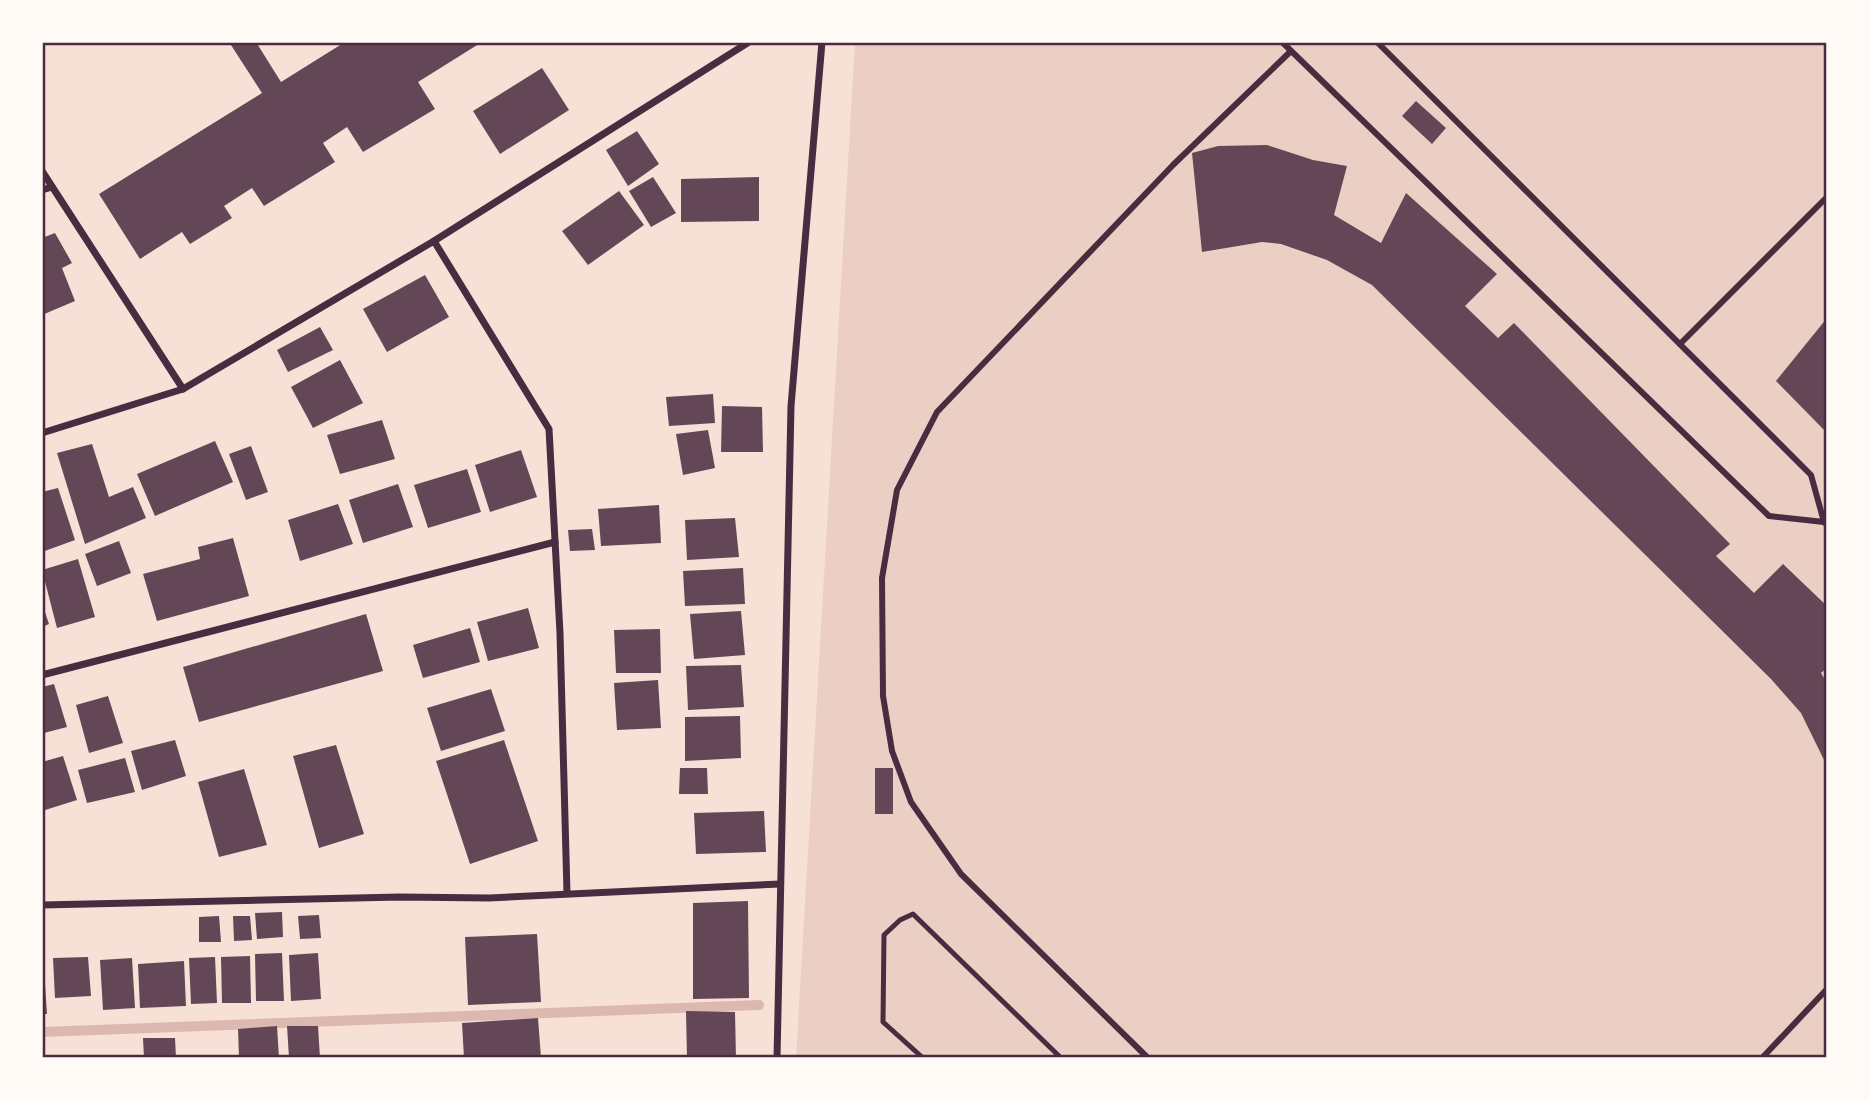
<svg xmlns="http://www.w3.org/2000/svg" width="1869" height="1100" viewBox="0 0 1869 1100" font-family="'Public Sans',sans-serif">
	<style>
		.green { fill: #ebcfc5 }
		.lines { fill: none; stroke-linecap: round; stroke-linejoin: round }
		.stream { stroke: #dcb8b0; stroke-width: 10 }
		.building { fill: #644757 }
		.service { stroke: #4a2c40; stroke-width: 5 }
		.pedestrian { stroke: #4a2c40; stroke-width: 6 }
		.minor { stroke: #4a2c40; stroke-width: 7 }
		.neatline { fill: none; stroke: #4a2c40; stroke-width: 2.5 }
	</style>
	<rect width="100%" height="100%" fill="#f7e1d7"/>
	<!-- green -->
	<polygon class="green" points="855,42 1827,42 1827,1058 796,1058"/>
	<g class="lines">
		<!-- stream -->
		<polyline class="stream" points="42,1032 759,1005"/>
	</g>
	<!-- building -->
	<g class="building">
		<polygon points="229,42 256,42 281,82 345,42 482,42 418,82 435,109 363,152 347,127 323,143 335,162 264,206 252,188 224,206 232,218 190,244 182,232 140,259 99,194 262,93"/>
		<polygon points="542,68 569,110 500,154 473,111"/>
		<polygon points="1416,101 1446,128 1432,144 1402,116"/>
		<polygon points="637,131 659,164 628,186 606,150"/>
		<polygon points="1267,145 1313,160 1347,166 1334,215 1381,243 1406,193 1497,274 1465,306 1498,338 1514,323 1730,544 1716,556 1754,593 1783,564 1827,606 1827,668 1821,673 1827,683 1827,766 1801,713 1771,679 1372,285 1327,260 1281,244 1262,242 1202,252 1192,153 1218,146"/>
		<polygon points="653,177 676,213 651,227 629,191"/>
		<polygon points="759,177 759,221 681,222 681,179"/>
		<polygon points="619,191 644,225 588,265 562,231"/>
		<polygon points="55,233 72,263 62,268 75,301 42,315 42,238"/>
		<polygon points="425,275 449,317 387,352 363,309"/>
		<polygon points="1827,318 1827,433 1776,381"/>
		<polygon points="320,327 333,350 288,372 277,350"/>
		<polygon points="340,360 363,403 313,428 291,387"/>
		<polygon points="713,394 715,423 669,426 666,397"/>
		<polygon points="722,406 762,407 763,452 721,452"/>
		<polygon points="382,420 395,459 340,474 327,435"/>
		<polygon points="708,430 715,468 683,475 676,434"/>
		<polygon points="215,441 233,482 155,516 137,474"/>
		<polygon points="92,444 109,497 133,487 146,518 85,544 57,453"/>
		<polygon points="251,446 268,492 246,500 229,454"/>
		<polygon points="521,450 537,497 490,512 475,465"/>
		<polygon points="467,469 481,512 428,528 414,485"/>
		<polygon points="398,484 413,527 363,543 349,500"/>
		<polygon points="58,488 75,540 42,552 42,492"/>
		<polygon points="338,504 353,544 300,561 288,520"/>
		<polygon points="659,505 661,543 601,546 598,509"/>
		<polygon points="735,518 739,557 687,560 685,520"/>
		<polygon points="592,529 595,550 570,551 568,530"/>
		<polygon points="233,538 249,596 157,621 143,574 200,559 198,547"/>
		<polygon points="119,541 131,573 97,586 85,554"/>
		<polygon points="78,559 95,617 57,628 42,570"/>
		<polygon points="743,568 745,604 685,606 683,571"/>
		<polygon points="42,603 49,624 42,627"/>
		<polygon points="528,608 539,648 488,661 477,622"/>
		<polygon points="741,611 745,655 694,659 690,614"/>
		<polygon points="366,614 383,671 199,722 183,667"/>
		<polygon points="470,628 480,662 423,678 413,645"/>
		<polygon points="660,629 661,673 616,673 614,630"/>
		<polygon points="741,665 744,707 688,710 686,666"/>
		<polygon points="658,680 661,728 617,730 614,683"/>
		<polygon points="54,684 67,727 44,733 42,687"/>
		<polygon points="491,689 505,731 441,751 427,708"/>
		<polygon points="108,696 123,743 89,753 76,705"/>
		<polygon points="740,716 741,758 685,761 685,717"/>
		<polygon points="175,740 186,776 142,790 131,751"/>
		<polygon points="504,740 538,841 470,864 436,761"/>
		<polygon points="336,745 364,834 319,848 293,756"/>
		<polygon points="63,756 77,800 42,811 42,762"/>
		<polygon points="125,758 135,792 87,803 78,770"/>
		<polygon points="680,768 707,768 708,794 679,794"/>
		<rect x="875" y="768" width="18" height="46"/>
		<polygon points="244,769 267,845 219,857 198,782"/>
		<polygon points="764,811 766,852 696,854 694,813"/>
		<polygon points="748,901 749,998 693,999 693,903"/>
		<polygon points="282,912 283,937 257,939 255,913"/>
		<polygon points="319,915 321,938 300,939 298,916"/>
		<polygon points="219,916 221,942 199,942 199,917"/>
		<polygon points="233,916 250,916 252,940 234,941"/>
		<polygon points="537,934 541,1002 468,1005 465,937"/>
		<polygon points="282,953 284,1001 256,1001 255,954"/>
		<polygon points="318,953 321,999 291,1001 289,955"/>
		<polygon points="250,956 251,1003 222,1003 221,957"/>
		<polygon points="88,957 91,996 55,998 53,958"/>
		<polygon points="215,957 217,1003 191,1004 189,958"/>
		<polygon points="132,958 135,1008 103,1010 100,960"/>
		<polygon points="184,961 186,1006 140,1008 138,964"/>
		<polygon points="42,970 44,970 47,1014 42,1014"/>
		<polygon points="686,1011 735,1012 736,1058 687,1058"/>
		<polygon points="538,1018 541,1058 464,1058 462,1023"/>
		<polygon points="277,1026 279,1058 239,1058 238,1029"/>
		<polygon points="287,1026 318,1026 320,1058 289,1058"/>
		<polygon points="143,1038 175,1038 176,1058 144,1058"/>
	</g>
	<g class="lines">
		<!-- service -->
		<polyline class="service" points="923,1058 883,1022 884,935 900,920 913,914 1061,1058"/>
		<!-- pedestrian -->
		<g class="pedestrian">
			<polyline points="1282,42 1769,516 1824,522"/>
			<polyline points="1377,42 1811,475 1824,522 1827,525"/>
			<polyline points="1680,344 1827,197"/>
			<polyline points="1148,1058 961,874 911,802 892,751 883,696 882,578 897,490 937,412 1173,165 1291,51"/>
			<polyline points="1762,1058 1827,989"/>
		</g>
		<!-- minor -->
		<g class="minor">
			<polyline points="42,171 183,389"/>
			<polyline points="42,190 52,187"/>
			<polyline points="434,241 549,429 560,633 567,893"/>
			<polyline points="42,433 183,389 434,241 749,42"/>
			<polyline points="42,675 555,542"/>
			<polyline points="42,905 400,897 489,898 780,884"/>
			<polyline points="777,1058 791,406 822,42"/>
		</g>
	</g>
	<!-- border -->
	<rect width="1869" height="1100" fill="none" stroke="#fffaf5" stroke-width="88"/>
	<rect x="44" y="44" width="1781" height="1012" class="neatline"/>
</svg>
